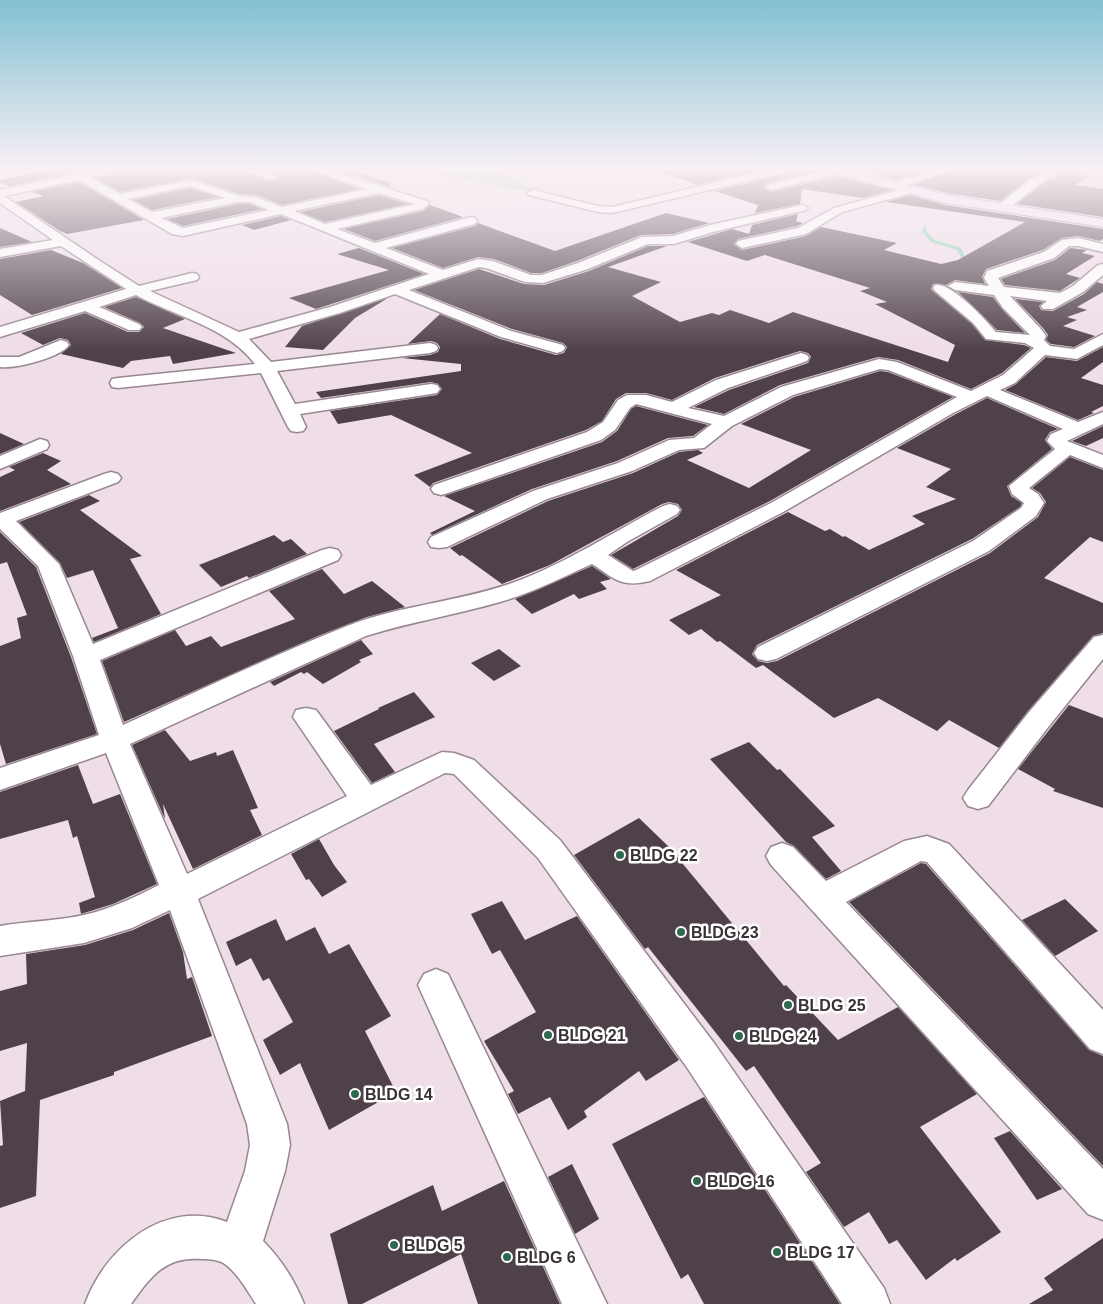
<svg xmlns="http://www.w3.org/2000/svg" width="1103" height="1304" viewBox="0 0 1103 1304" font-family="Arial,sans-serif">
	<style>
		.green { fill: #96c1ab }
		.lines { fill: none; stroke-linecap: round; stroke-linejoin: round }
		.stream { fill: #89d2b0; fill-rule: evenodd }
		.building { fill: #4f414a }
		.street-casing { stroke: #988792; stroke-width: 3 }
		.secondary-casing { stroke: #988792; stroke-width: 2 }
		.street { fill: #fff; fill-rule: evenodd }
		.secondary { fill: #fbe3f3; fill-rule: evenodd }
		.poi-dot { fill: #30684f; stroke: #fff; stroke-width: 2 }
		.labels { text-anchor: middle; dominant-baseline: central; stroke-width: 5; stroke-linejoin: round; paint-order: stroke }
		.near-poi-label { font-size: 16px; font-weight: bold; fill: #383135; stroke: #fff; text-anchor: start }
	</style>
	<rect width="100%" height="100%" fill="#efdde8"/>
	<!-- green -->
	<path class="green" d="M399,168C435,168 493,160 523,183L522,186L541,187L527,191Z"/>
	<g class="lines">
		<!-- stream -->
		<polygon class="stream" points="924,226 926,226 926,231 935,240 961,248 966,259 962,259 957,250 931,242 922,231"/>
	</g>
	<!-- building -->
	<g class="building">
		<polygon points="57,168 93,168 10,186 0,183 0,180"/>
		<polygon points="126,168 240,168 268,181 276,181 279,176 262,168 304,168 360,189 282,205 257,195 239,194 192,178 120,192 95,178 123,172"/>
		<polygon points="329,168 359,168 359,173 391,183 390,187"/>
		<polygon points="661,168 767,168 698,185 661,172"/>
		<polygon points="797,168 821,170 767,183 764,188 771,192 838,176 892,190 863,198 802,189 800,204 755,213 758,205 715,191 790,173"/>
		<polygon points="856,168 933,168 897,180"/>
		<polygon points="958,168 1049,168 1029,179 1000,201 946,193 914,185"/>
		<polygon points="1064,173 1088,177 1075,185 1103,189 1103,217 1017,204 1048,180"/>
		<polygon points="79,182 144,220 67,234 60,231 16,202 44,196 31,192"/>
		<polygon points="190,188 218,197 152,210 133,200"/>
		<polygon points="379,195 408,204 325,222 300,212"/>
		<polygon points="910,195 946,205 1103,229 1103,239 1100,241 1078,236 1062,238 1043,250 986,269 982,277 985,284 955,280 946,285 933,284 931,289 934,292 972,324 985,340 1024,345 1031,348 1002,373 971,389 898,360 878,357 780,385 724,414 694,407 729,390 808,363 811,357 808,353 800,351 715,378 672,400 646,393 626,393 616,399 602,421 586,430 433,483 430,487 414,475 472,453 391,415 338,424 330,411 437,395 442,389 438,384 431,382 321,398 316,392 461,371 461,364 402,358 430,355 438,352 440,347 437,343 431,341 408,344 440,314 500,339 556,355 564,353 567,347 563,343 512,329 414,290 479,269 524,284 544,285 589,271 648,246 667,246 608,267 661,282 632,296 680,322 712,313 719,315 730,310 769,323 793,312 948,362 955,345 875,304 887,302 860,291 870,288 765,255 747,261 688,242 732,229 749,234 752,225 798,214 796,221 803,223 797,226 738,239 734,244 742,250 806,236 821,227 897,243 884,250 941,264 958,260 1025,222 886,202"/>
		<polygon points="238,204 250,204 263,209 183,226 167,219"/>
		<polygon points="430,205 463,217 375,241 344,229 423,211"/>
		<polygon points="666,213 709,223 673,234 641,235 577,261 542,273 531,273 494,259 478,257 443,268 392,248 475,226 478,223 555,251"/>
		<polygon points="281,216 291,220 254,230 242,225"/>
		<polygon points="0,228 32,242 0,247"/>
		<polygon points="359,248 424,274 316,309 289,298 389,270 337,254"/>
		<polygon points="1070,248 1087,250 1082,253 1095,256 1066,274 1080,278 1060,291 1005,285 1001,279 1055,260"/>
		<polygon points="51,250 83,263 122,288 32,315 0,295 0,259"/>
		<polygon points="1097,282 1103,284 1103,292 1077,307 1087,310 1067,317 1077,320 1063,326 1095,336 1074,347 1051,344 1046,340 1048,335 1043,328 1015,299 1043,302 1039,306 1041,310 1053,311 1084,294"/>
		<polygon points="958,292 993,297 1002,309 1025,333 997,330"/>
		<polygon points="136,297 185,319 163,328 236,353 173,364 170,356 131,361 123,368 61,354 71,345 68,340 60,338 43,345 21,333 85,313 128,332 139,332 144,327 140,323 104,307"/>
		<polygon points="388,298 355,318 323,350 285,347 302,326"/>
		<polygon points="1103,347 1103,362 1081,378 1103,385 1103,406 1091,412 1094,413 1078,420 1005,390 1016,384 1046,357 1077,361"/>
		<polygon points="880,371 888,372 953,397 770,501 635,568 633,569 611,555 678,516 682,510 678,504 669,502 662,504 550,565 502,584 462,555 460,556 450,548 548,501 633,473 679,452 698,450 703,453 687,460 749,488 811,450 741,424 794,397"/>
		<polygon points="987,398 1058,429 1050,432 1045,440 1052,449 1007,486 1011,496 1022,503 1020,507 972,539 757,645 752,654 758,661 767,663 777,661 990,553 1038,517 1046,502 1040,493 1032,488 1070,457 1103,470 1103,542 1090,537 1044,578 1103,603 1103,633 1093,636 1028,711 999,748 949,720 937,731 878,698 834,718 763,665 756,668 720,641 717,642 701,629 689,635 669,620 721,595 676,570 788,512 825,531 830,529 843,537 845,536 869,550 925,524 912,516 956,499 926,487 951,469 897,448 954,415"/>
		<polygon points="636,406 708,425 693,436 668,438 617,461 532,489 432,535 430,533 475,511 444,496 602,442 617,431 631,409"/>
		<polygon points="1103,426 1103,438 1086,446 1072,441"/>
		<polygon points="0,433 24,444 0,454"/>
		<polygon points="43,453 61,461 47,470 71,484 0,511 0,477 15,470 9,467"/>
		<polygon points="89,495 100,501 80,510 142,556 130,559 161,614 94,642 92,638 118,628 93,570 67,578 60,563 19,522"/>
		<polygon points="0,532 36,567 71,657 97,734 6,764 0,744 0,646 21,638 17,618 27,615 7,562 0,564"/>
		<polygon points="274,535 283,542 291,539 307,554 249,578 247,576 221,587 199,565"/>
		<polygon points="592,566 611,579 600,582 607,589 579,599 574,594 532,614 515,599"/>
		<polygon points="322,569 344,594 372,581 405,607 367,617 318,636 124,722 102,661 175,630 186,646 211,636 221,647 295,619 269,591"/>
		<polygon points="361,640 373,654 359,660 361,662 323,684 307,672 304,674 301,672 274,686 270,682"/>
		<polygon points="499,649 521,666 494,681 471,663"/>
		<polygon points="414,692 435,717 374,744 395,772 372,783 334,731 379,709 378,708"/>
		<polygon points="1069,705 1103,718 1103,808 1053,791 1055,789 1018,769"/>
		<polygon points="165,730 190,761 216,752 217,756 233,750 258,808 250,810 262,835 193,869 163,804 165,819 132,745"/>
		<polygon points="749,742 777,770 780,769 835,826 812,837 841,871 826,879 794,846 786,842 710,759"/>
		<polygon points="78,765 93,804 120,794 157,884 113,904 81,914 79,903 95,897 77,836 73,838 68,820 0,839 0,792"/>
		<polygon points="639,818 668,846 784,986 786,985 838,1040 898,1007 977,1094 920,1127 1001,1232 957,1261 955,1258 926,1280 897,1240 889,1244 869,1212 844,1227 806,1172 821,1163 754,1066 746,1071 648,947 645,949 574,855"/>
		<polygon points="319,839 334,865 347,882 322,897 309,879 306,880 291,854"/>
		<polygon points="921,863 926,864 1089,1050 1103,1056 1103,1166 849,902"/>
		<polygon points="1065,899 1098,931 1055,956 1022,920"/>
		<polygon points="502,901 525,940 577,916 679,1060 646,1081 639,1071 584,1111 587,1117 568,1130 550,1097 518,1114 508,1094 514,1091 484,1041 536,1012 500,950 492,954 471,914"/>
		<polygon points="169,913 183,952 187,979 192,977 212,1036 114,1072 114,1075 40,1100 36,1196 0,1208 0,1146 3,1145 0,1101 25,1091 27,1043 0,1051 0,991 27,984 26,954 85,945 133,930"/>
		<polygon points="276,919 286,941 315,927 329,954 349,944 391,1016 365,1031 396,1092 329,1130 300,1063 280,1075 263,1040 293,1022 269,978 263,981 251,958 236,966 226,942"/>
		<polygon points="704,1097 840,1304 704,1304 688,1274 681,1279 612,1144"/>
		<polygon points="1010,1131 1062,1189 1037,1200 994,1138"/>
		<polygon points="572,1164 599,1219 575,1234 548,1177"/>
		<polygon points="504,1181 560,1304 478,1304 461,1254 362,1304 348,1304 330,1234 433,1185 442,1211"/>
		<polygon points="1103,1238 1103,1304 1029,1304 1053,1290 1044,1278"/>
	</g>
	<g class="lines">
		<!-- street casing -->
		<g class="street-casing">
			<g id="street">
				<path d="M103,168H124L123,170L90,177L120,194L191,180L239,196L256,197L282,207L367,189L306,168H322L427,201L429,203L423,209L337,229L375,243L471,217L475,218L477,221L475,224L386,248L443,270L478,259L493,261L531,275H542L578,263L642,237L673,236L710,225L802,205L808,208L806,210L713,232L674,244H648L588,269L543,283L525,282L486,268L479,267L409,290L511,331L563,345L565,348L563,351L557,353L501,337L395,294L340,313L249,339L271,362L430,343L436,345L438,348L436,351L430,353L277,371L295,404L431,384L437,385L440,389L437,393L431,394L300,414L306,427L303,431L297,432L291,431L288,427L261,373L118,388L112,387L110,383L112,379L118,378L255,364C226,326 176,317 136,295L99,307L139,324L142,327L139,330H129L85,311L0,337V327L126,289L61,246L0,257V249L53,240L0,203V190ZM79,180L172,234L183,236L281,214L429,274L330,307L239,332L150,291L197,280L199,277L197,274L192,273L139,286L103,263L4,196ZM190,186L225,198L152,212L128,199ZM379,193L415,204L325,224L294,211ZM238,202H250L269,210L183,228L161,218Z"/>
				<polygon points="242,168 257,168 277,177 276,179 268,179"/>
				<polygon points="776,168 795,168 790,171 612,213 598,212 529,195 527,193 533,190 598,206 612,207"/>
				<polygon points="835,168 854,168 853,170 771,190 766,187 767,185"/>
				<polygon points="940,168 956,168 899,188 891,188 890,186 891,184"/>
				<path d="M1053,168H1082L1103,172V178C1091,176 1076,171 1064,171C1043,173 1013,214 997,210L995,208L997,206L1030,180Z"/>
				<polygon points="911,187 916,190 915,192 842,212 806,234 742,248 736,244 738,241 798,228 834,208"/>
				<path d="M1078,238L1103,244V252L1078,246H1069L1054,258L998,278L1004,287L1060,293L1073,286L1098,265L1103,264V275L1083,292L1053,309H1043L1041,306L1047,301L1010,296L1041,329L1046,336L1044,340L1050,346L1074,349L1103,334V345L1077,359L1045,355L1015,383L1000,390L1078,422L1103,412V424L1067,441L1103,455V468L1070,455L1029,488L1038,494L1044,503L1036,516L989,551L776,659L767,661L758,659L754,653L758,647L973,541L1021,508L1024,503L1012,494L1009,486L1055,449L1047,441L1051,434L1063,429L987,396L953,413L785,511L650,581C621,588 615,579 592,564C561,578 532,593 500,602C455,615 410,622 366,636L130,744L187,874L347,796L293,717L296,710L306,708L316,710L371,785L442,752L454,753L474,760L560,840L714,1043L884,1288L890,1304H842L688,1069L538,858L454,774L445,773L198,899L287,1124L290,1145L285,1171L263,1241C281,1259 295,1281 304,1304H256C247,1290 238,1274 225,1264C220,1260 209,1259 202,1259C165,1256 151,1276 131,1304H85C105,1248 165,1198 227,1222L245,1171L250,1145L247,1124L170,910L132,928L84,943L0,956V926C28,921 57,921 84,915C111,909 135,897 159,885L106,753L0,790V768L99,735L73,656L38,566L0,529V513L104,474L111,472L118,474L121,478L118,482L16,521L59,564L93,644L322,550L330,548L338,550L341,555L338,560L100,660L123,725C197,692 271,656 347,626C400,605 458,602 512,583C565,564 613,532 663,506L670,504L677,506L680,510L677,514L627,542L608,555L633,571L636,570L771,503L957,397L888,370L880,369L793,395L732,426L704,448L679,450L632,471L547,499L447,547L439,548L431,547L428,542L431,537L533,491L618,463L669,440L694,438L712,424L636,404L630,408L615,430L601,440L448,493L441,495L434,493L431,489L434,485L587,432L603,422L618,400L627,395H646L672,402L716,380L801,353L807,355L809,358L807,361L728,388L688,408L724,416L781,387L879,359L897,362L971,391L1003,375L1034,348L1025,343L986,339L973,323L935,291L933,288L935,285C950,281 986,320 996,332L1030,335L1003,308L994,295L955,290L948,286L955,282L989,286L984,278L987,271L1044,252L1062,240Z"/>
				<path d="M61,340L67,342L69,345C60,358 15,369 0,367V357H19Z"/>
				<polygon points="40,439 47,441 49,445 47,449 0,469 0,456"/>
				<polygon points="1103,635 1103,659 1049,726 988,806 978,809 968,806 963,798 968,790 1029,712 1094,637"/>
				<polygon points="927,836 949,844 1103,1010 1103,1054 1090,1049 927,862 921,861 846,902 1103,1169 1103,1220 1088,1214 771,865 766,856 771,847 782,843 793,847 826,881 904,841"/>
				<polygon points="436,969 448,974 607,1304 562,1304 418,985 424,974"/>
			</g>
		</g>
		<!-- secondary casing -->
		<g class="secondary-casing">
			<polygon id="secondary" points="822,168 842,168 946,195 1103,219 1103,227 946,203 824,170"/>
		</g>
		<!-- street -->
		<use href="#street" class="street"/>
		<!-- secondary -->
		<use href="#secondary" class="secondary"/>
	</g>
	<!-- sky -->
	<linearGradient id="sky" x2="0" y2="1"><stop stop-color="#82c0d2"/><stop offset="0.48" stop-color="#f8f0f5"/><stop offset="1" stop-color="#f8f0f5" stop-opacity="0"/></linearGradient>
	<rect width="1103" height="351" fill="url(#sky)"/>
	<!-- markers -->
	<g class="poi-dot">
		<circle cx="620" cy="855" r="5"/>
		<circle cx="681" cy="932" r="5"/>
		<circle cx="788" cy="1005" r="5"/>
		<circle cx="548" cy="1035" r="5"/>
		<circle cx="739" cy="1036" r="5"/>
		<circle cx="355" cy="1094" r="5"/>
		<circle cx="697" cy="1181" r="5"/>
		<circle cx="394" cy="1245" r="5"/>
		<circle cx="777" cy="1252" r="5"/>
		<circle cx="507" cy="1257" r="5"/>
	</g>
	<g class="labels">
		<!-- near-poi labels -->
		<g class="near-poi-label">
			<text x="630" y="855">BLDG 22</text>
			<text x="691" y="932">BLDG 23</text>
			<text x="798" y="1005">BLDG 25</text>
			<text x="558" y="1035">BLDG 21</text>
			<text x="749" y="1036">BLDG 24</text>
			<text x="365" y="1094">BLDG 14</text>
			<text x="707" y="1181">BLDG 16</text>
			<text x="404" y="1245">BLDG 5</text>
			<text x="787" y="1252">BLDG 17</text>
			<text x="517" y="1257">BLDG 6</text>
		</g>
	</g>
</svg>
